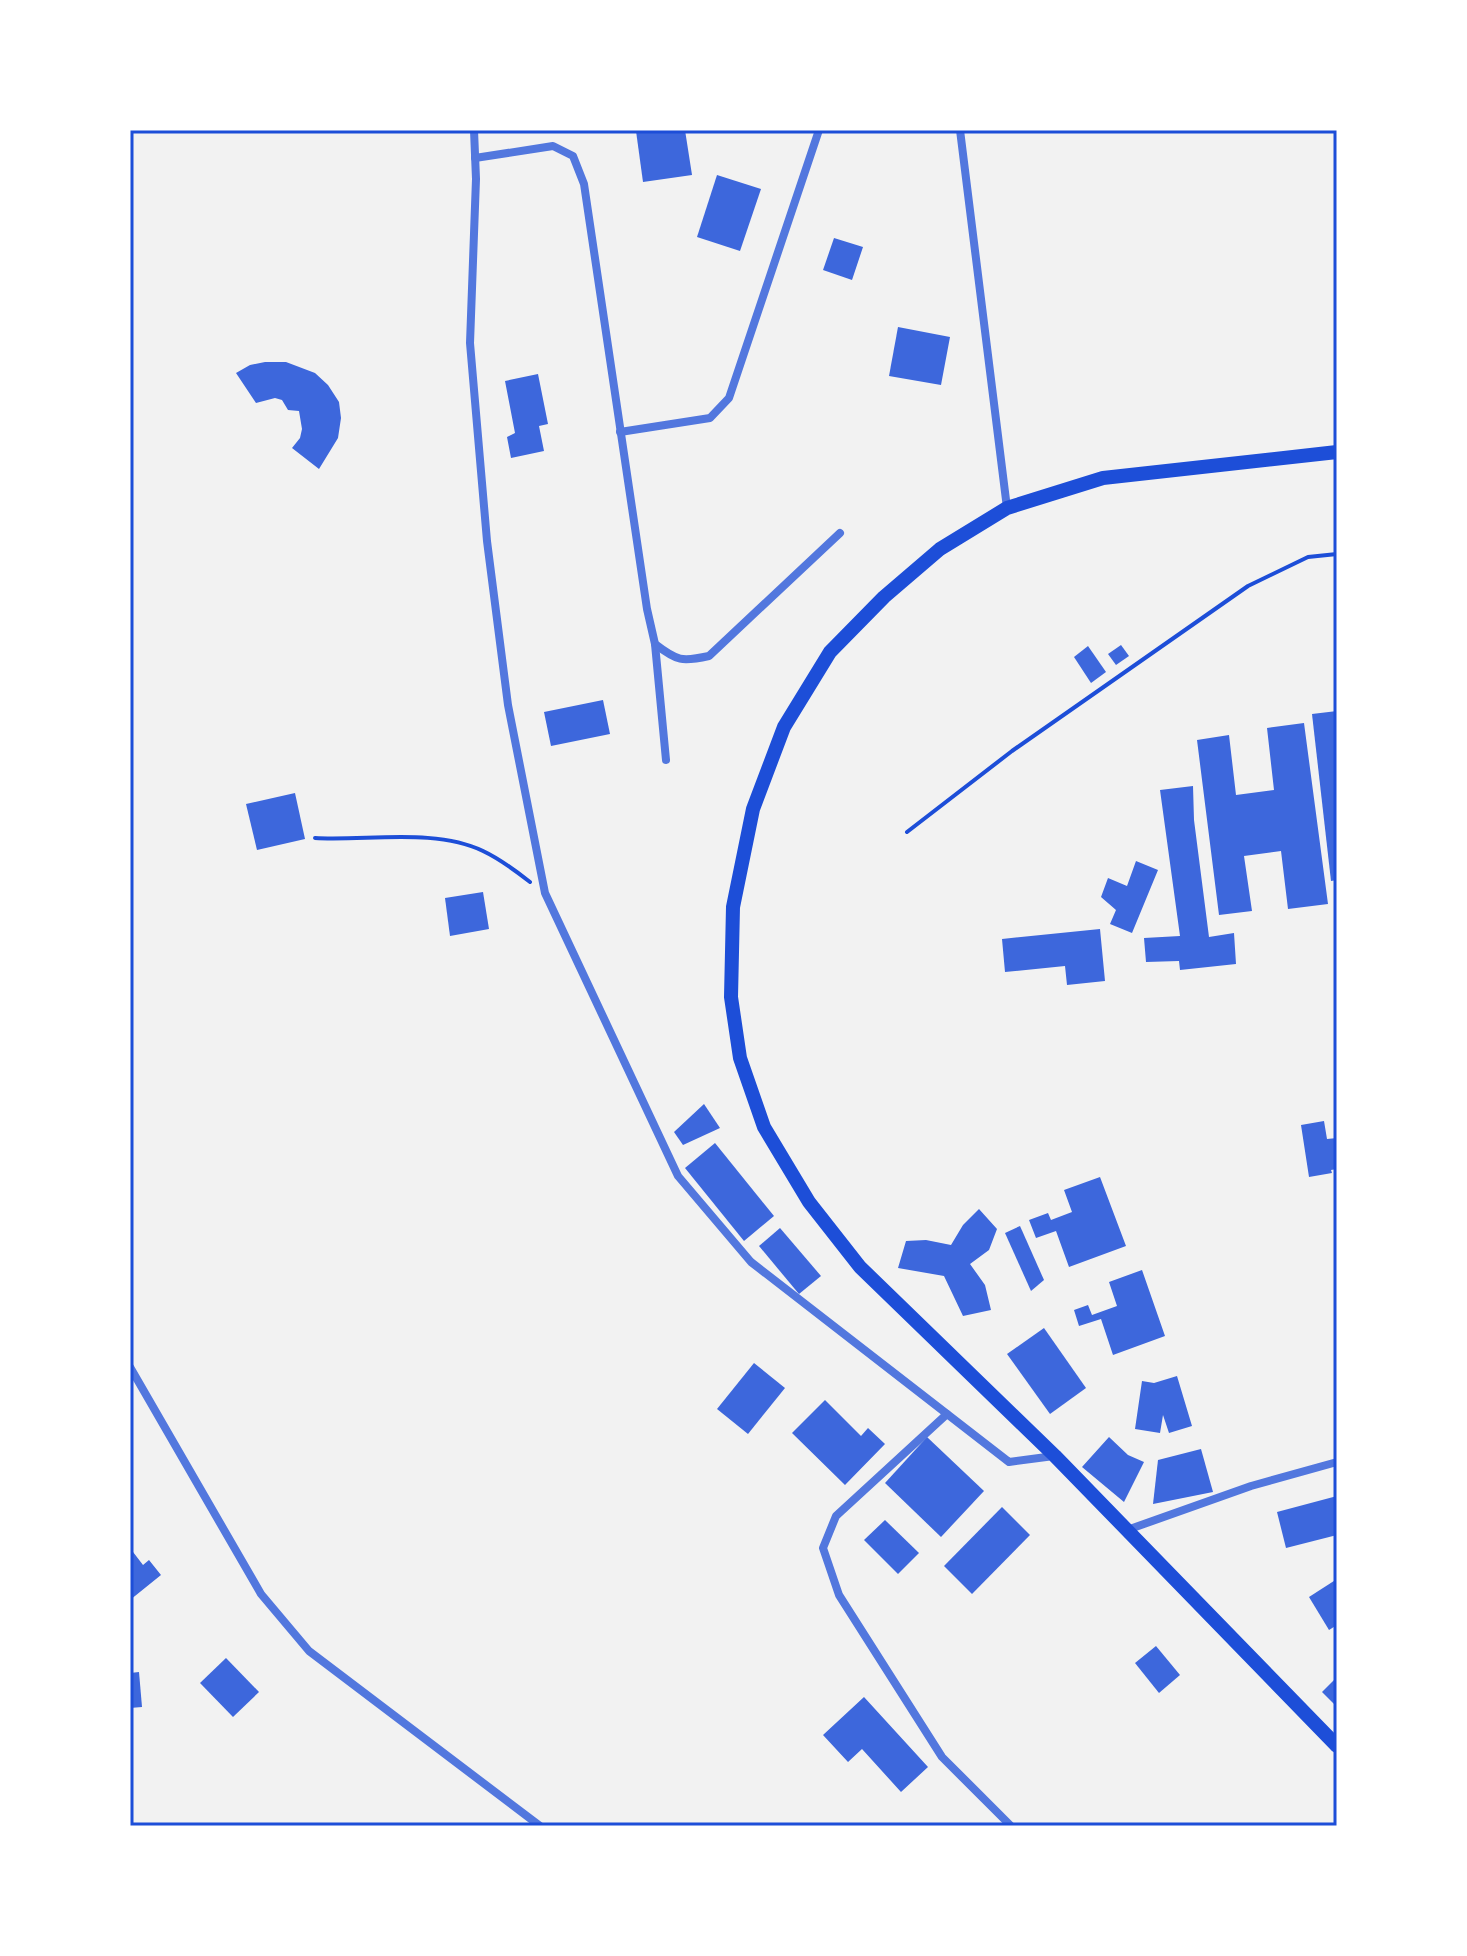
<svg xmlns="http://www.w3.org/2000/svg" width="1467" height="1956" viewBox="0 0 1467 1956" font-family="Manrope,sans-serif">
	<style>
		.building { fill: #3d67dc }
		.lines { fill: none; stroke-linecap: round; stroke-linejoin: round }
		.path { stroke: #1d4ed8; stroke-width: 4 }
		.minor { stroke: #5277de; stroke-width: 8 }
		.secondary { stroke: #1d4ed8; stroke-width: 14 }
		.neatline { fill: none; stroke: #1d4ed8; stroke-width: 3 }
	</style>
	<rect width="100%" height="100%" fill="#f2f2f2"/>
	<!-- building -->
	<g class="building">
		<polygon points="685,130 692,175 643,182 636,131"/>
		<polygon points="717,175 761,189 740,251 697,237"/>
		<polygon points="834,238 863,247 852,280 823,270"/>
		<polygon points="898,327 950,337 941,385 889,376"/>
		<polygon points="265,362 286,362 315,373 328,385 339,402 341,418 338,438 319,469 292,448 300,438 302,429 299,411 288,410 282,400 275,398 256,403 236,373 250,365"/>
		<polygon points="538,374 548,424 539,426 544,451 511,458 507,437 515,433 505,381"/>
		<polygon points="1121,645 1129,656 1116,665 1108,654"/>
		<polygon points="1088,646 1106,672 1091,683 1074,657"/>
		<polygon points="603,700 610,734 551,746 544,712"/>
		<polygon points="1337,711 1337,880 1331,881 1312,714"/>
		<polygon points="1304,723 1328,904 1288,909 1281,851 1244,856 1252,911 1219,915 1197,740 1229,735 1236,795 1274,790 1267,728"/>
		<polygon points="1193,786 1194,820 1209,937 1234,933 1236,964 1180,970 1179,961 1146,962 1144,938 1180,936 1160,790"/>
		<polygon points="295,793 305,839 257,850 246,804"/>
		<polygon points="1136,861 1158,870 1132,933 1110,924 1116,910 1101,897 1108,878 1127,886"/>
		<polygon points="483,892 489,929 450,936 445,898"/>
		<polygon points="1100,929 1105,981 1067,985 1065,966 1005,972 1002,939"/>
		<polygon points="704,1104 720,1128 683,1145 674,1132"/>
		<polygon points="1324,1121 1327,1139 1337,1138 1337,1169 1331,1170 1332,1173 1309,1177 1301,1125"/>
		<polygon points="715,1143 774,1216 744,1241 685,1168"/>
		<polygon points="1100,1177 1126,1246 1069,1267 1056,1231 1036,1238 1029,1220 1048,1213 1051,1220 1072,1212 1064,1190"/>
		<polygon points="979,1209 997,1229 989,1250 970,1264 985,1285 991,1310 963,1316 944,1276 898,1268 906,1241 926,1240 951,1245 963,1225"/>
		<polygon points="1020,1226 1044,1280 1031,1291 1005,1233"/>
		<polygon points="780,1228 821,1276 799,1294 759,1246"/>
		<polygon points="1142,1270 1165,1336 1113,1355 1101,1319 1079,1326 1074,1310 1088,1305 1092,1315 1117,1306 1109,1282"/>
		<polygon points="1044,1328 1086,1388 1050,1414 1007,1354"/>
		<polygon points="754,1363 785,1388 748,1434 717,1409"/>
		<polygon points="1177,1376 1192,1426 1169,1433 1163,1415 1160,1433 1135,1429 1142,1381 1154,1383"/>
		<polygon points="825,1400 861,1436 868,1428 885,1444 845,1485 792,1433"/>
		<polygon points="927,1437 984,1491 941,1537 885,1483"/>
		<polygon points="1109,1437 1128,1455 1144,1462 1124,1502 1082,1467"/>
		<polygon points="1201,1449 1213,1492 1153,1504 1158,1460"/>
		<polygon points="1337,1496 1337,1535 1286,1548 1277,1512"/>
		<polygon points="1002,1507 1030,1535 972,1594 944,1566"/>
		<polygon points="885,1520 919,1553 898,1574 864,1540"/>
		<polygon points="130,1548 143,1565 149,1560 161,1575 130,1600"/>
		<polygon points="1337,1579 1337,1625 1329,1630 1309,1597"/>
		<polygon points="1156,1646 1180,1675 1159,1693 1135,1663"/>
		<polygon points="226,1658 259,1692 233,1717 200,1683"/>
		<polygon points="139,1672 142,1707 130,1708 130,1673"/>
		<polygon points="1337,1677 1337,1707 1322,1692"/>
		<polygon points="864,1697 928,1767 901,1792 862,1749 848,1762 823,1735"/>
	</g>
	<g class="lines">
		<!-- path -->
		<g class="path">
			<polyline points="907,832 1012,751 1248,586 1308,557 1337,554"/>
			<path d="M315,838C367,841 436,828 483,851C500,859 516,871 530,882"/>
		</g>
		<!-- minor -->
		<g class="minor">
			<polyline points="474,130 476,179 470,343 487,541 508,705 545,893 678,1176 751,1262 1009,1462 1054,1456"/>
			<polyline points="960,130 1007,508"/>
			<path d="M475,158L553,146L573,156L584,184L647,609L655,644C677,661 682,662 709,656L840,533"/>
			<polyline points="620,432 710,418 729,398 819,130"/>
			<polyline points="655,644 666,760"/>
			<polyline points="130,1367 261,1594 309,1651 540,1826"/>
			<polyline points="947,1414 836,1516 823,1548 839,1595 942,1757 1011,1826"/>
			<polyline points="1127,1530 1251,1486 1337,1462"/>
		</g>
		<!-- secondary -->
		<polyline class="secondary" points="1337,452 1103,478 1007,508 940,549 884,597 830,652 784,727 753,809 733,907 731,997 740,1058 764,1127 809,1202 860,1267 1055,1456 1337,1746"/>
	</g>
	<!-- border -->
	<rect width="1467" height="1956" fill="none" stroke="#ffffff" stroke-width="264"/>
	<rect x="132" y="132" width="1203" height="1692" class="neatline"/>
</svg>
